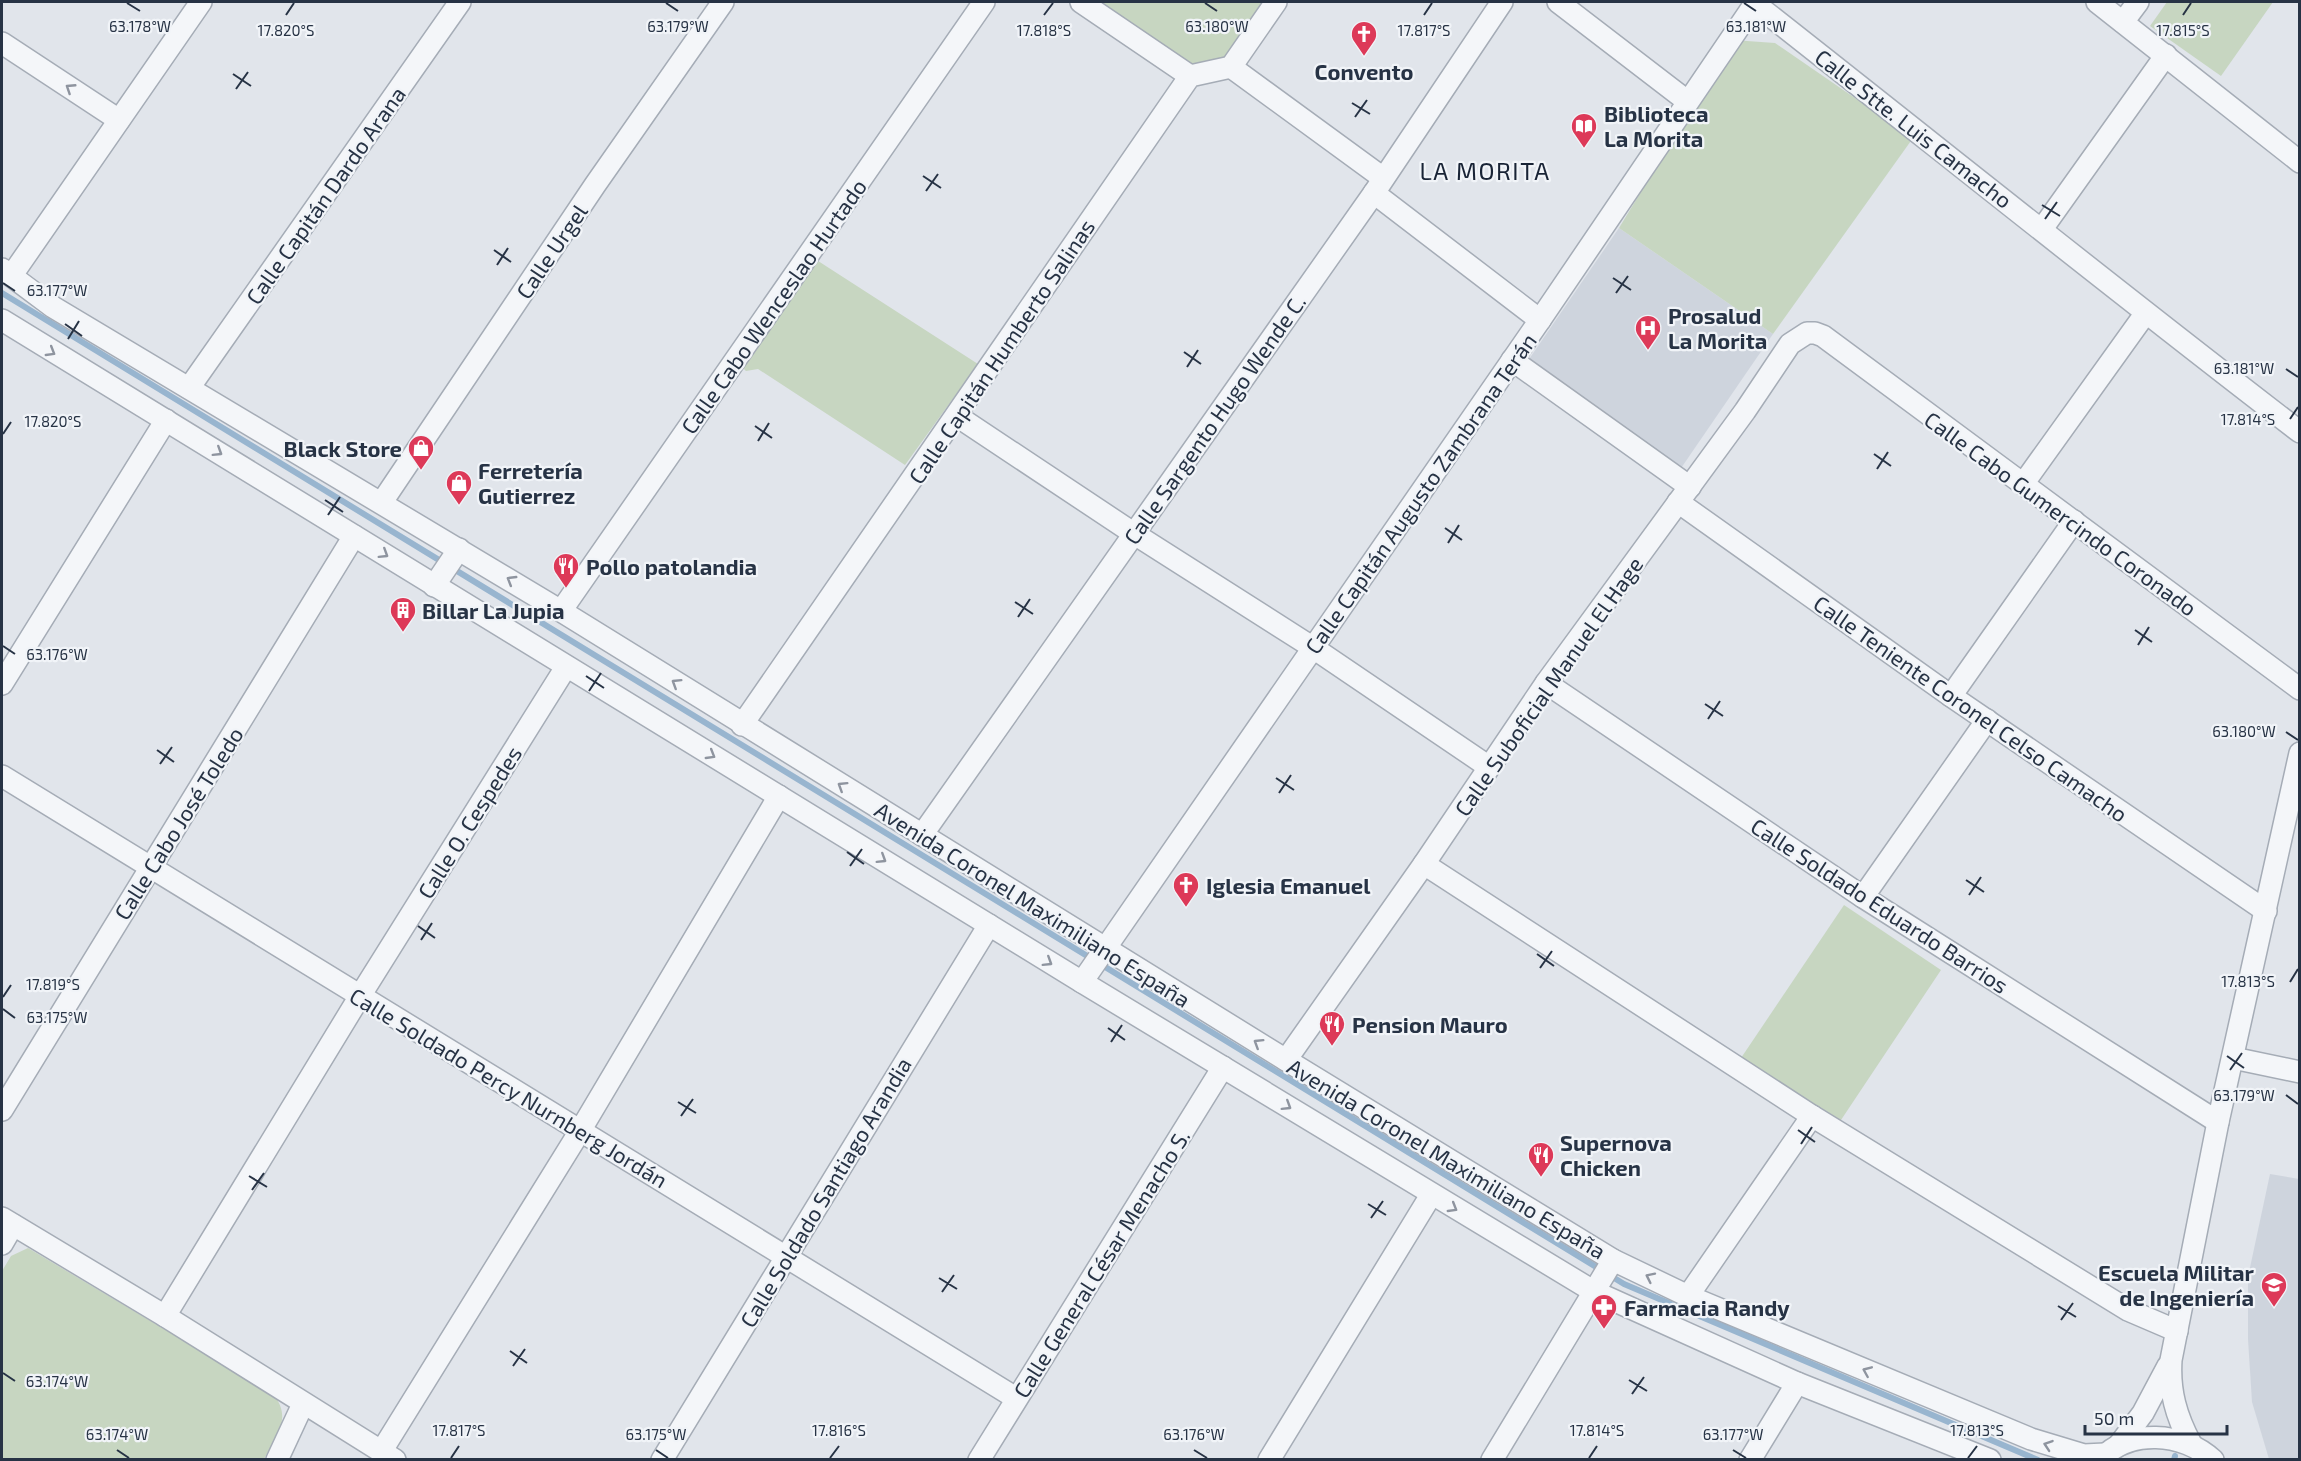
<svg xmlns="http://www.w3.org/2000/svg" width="2301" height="1461" viewBox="0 0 2301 1461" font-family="'Exo 2',sans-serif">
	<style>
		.built { fill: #ced4dd }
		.green { fill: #c7d6c1 }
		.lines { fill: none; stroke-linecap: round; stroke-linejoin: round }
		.stream { stroke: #98b5cf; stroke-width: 6 }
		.minor-casing { stroke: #a5acb6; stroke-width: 24 }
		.minor { stroke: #f4f6f9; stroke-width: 21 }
		.oneway { stroke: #8e949f }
		.ticks { fill: none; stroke: #273345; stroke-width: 2 }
		.labels { text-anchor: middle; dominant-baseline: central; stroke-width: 4.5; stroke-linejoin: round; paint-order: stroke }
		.poi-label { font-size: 22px; font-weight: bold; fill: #273345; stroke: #f1f4f8; text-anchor: start }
		.street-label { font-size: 22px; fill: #273345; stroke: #f1f4f8 }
		.neighbourhood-label { font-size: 24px; letter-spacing: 1.5px; fill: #192436; stroke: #f1f4f8 }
		.ticks-label { font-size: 15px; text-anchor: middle; fill: #273345; stroke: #f1f4f8; stroke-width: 4.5; stroke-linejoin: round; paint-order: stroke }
	</style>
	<rect width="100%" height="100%" fill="#e1e5eb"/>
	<!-- built -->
	<g class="built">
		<polygon points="1619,228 1773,334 1677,474 1523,368"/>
		<polygon points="2270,1174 2299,1179 2299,1459 2269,1459 2252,1402 2248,1339 2248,1277"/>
	</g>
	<!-- green -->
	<g class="green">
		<polygon points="1095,2 1266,2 1226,60 1189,68"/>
		<polygon points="2167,2 2273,2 2221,76 2150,26"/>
		<polygon points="1733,40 1775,43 1913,138 1773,334 1619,228"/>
		<polygon points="815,259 978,364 905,465 758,369 746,371 740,365"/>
		<polygon points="1844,905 1941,970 1837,1126 1739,1061"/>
		<path d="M28,1248L273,1394C293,1418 276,1436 264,1459H2V1271L11,1256Z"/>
	</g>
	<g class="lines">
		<!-- stream -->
		<g class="stream">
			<polyline points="2,293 1624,1284 2038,1460"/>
			<polyline points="2174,1460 2175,1456"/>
		</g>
		<!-- minor casing -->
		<g class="minor-casing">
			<g id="minor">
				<polyline points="1081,2 1190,76"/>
				<polyline points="1558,2 1687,101"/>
				<polyline points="2097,2 2300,162"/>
				<path d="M1754,3C1936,146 2116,291 2300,432"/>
				<polyline points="2123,22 2138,2"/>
				<polyline points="2,43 119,120"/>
				<polyline points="1231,67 1383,178"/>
				<polyline points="1374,193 1540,320"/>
				<polyline points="2042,229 2166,55"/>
				<polyline points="2,269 53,307 561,611 1286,1060 1613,1260 1688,1296 2031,1439 2084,1455 2105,1454"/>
				<polyline points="12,275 201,2"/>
				<polyline points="2,320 1082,982 1593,1291 1797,1383 1990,1460"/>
				<polyline points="1512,360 1690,487"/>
				<polyline points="189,388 460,2"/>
				<polyline points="957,416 1133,533 1312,647 1489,767"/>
				<polyline points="2023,484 2145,314"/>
				<polyline points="382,502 595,185 723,2"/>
				<polyline points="1678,502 1951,696 2266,911"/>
				<polyline points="434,586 459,549"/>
				<polyline points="561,611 984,2"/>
				<polyline points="1546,683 1863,897 2218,1122"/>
				<polyline points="2,684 166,420"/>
				<polyline points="1951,696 2074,521"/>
				<polyline points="742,725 1190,76 1231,67 1276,2"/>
				<polyline points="2,776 1016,1398"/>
				<polyline points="922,835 1374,193 1502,2"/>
				<polyline points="1424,864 1812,1116 2128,1310 2177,1331"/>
				<polyline points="1863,897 1987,720"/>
				<polyline points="1082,982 1540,320 1756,2"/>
				<polyline points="2233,1058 2300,1072"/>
				<polyline points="1286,1060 1424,864 1546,683 1745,411 1790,344 1807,333 1815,333 1823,336 2300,689"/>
				<polyline points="2,1110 354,536"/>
				<polyline points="2,1218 165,1316 395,1460"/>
				<polyline points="2,1244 13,1225"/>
				<polyline points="1688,1296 1812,1116"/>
				<polyline points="165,1316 360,996 566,667"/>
				<path d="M2191,1444C2176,1416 2169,1391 2171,1360L2218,1122L2300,753"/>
				<polyline points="2119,1445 2143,1413 2168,1366"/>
				<polyline points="381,1452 580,1131 779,796"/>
				<polyline points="277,1460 303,1404"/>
				<polyline points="662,1460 989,925"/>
				<polyline points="979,1460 1223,1067"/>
				<polyline points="1269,1460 1431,1195"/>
				<polyline points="1492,1460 1613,1260"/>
				<polyline points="1750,1460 1797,1383"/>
				<path d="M2100,1460C2129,1428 2183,1432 2213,1460"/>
			</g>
		</g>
		<!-- minor -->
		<use href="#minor" class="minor"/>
	</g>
	<!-- one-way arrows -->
	<defs><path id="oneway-chevron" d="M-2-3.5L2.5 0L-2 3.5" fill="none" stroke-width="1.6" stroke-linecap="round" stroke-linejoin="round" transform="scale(1.5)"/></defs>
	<g class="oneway">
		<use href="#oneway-chevron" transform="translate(70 88) rotate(-147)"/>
		<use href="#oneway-chevron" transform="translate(51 352) rotate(31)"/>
		<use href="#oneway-chevron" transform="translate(218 452) rotate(32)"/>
		<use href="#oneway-chevron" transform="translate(384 554) rotate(32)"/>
		<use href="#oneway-chevron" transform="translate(511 580) rotate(-149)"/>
		<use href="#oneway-chevron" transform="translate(676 683) rotate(-148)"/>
		<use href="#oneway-chevron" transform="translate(711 755) rotate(31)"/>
		<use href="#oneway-chevron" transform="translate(842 786) rotate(-148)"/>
		<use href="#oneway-chevron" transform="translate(882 859) rotate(32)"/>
		<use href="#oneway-chevron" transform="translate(1048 962) rotate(32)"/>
		<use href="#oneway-chevron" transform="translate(1258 1043) rotate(-148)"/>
		<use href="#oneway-chevron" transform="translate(1287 1106) rotate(32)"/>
		<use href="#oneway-chevron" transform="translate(1453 1208) rotate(31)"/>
		<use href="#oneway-chevron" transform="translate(1650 1277) rotate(-154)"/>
		<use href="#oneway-chevron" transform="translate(1867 1371) rotate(-157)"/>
		<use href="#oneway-chevron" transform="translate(2048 1445) rotate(-161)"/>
	</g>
	<!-- ticks -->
	<path class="ticks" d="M127,3L140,11M666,3L678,11M1205,3L1217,11M1744,3L1756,11M286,15L294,3M1044,15L1053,3M1424,15L1432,3M2183,15L2191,3M233,74L251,86M236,89L248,72M1352,103L1370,114M1355,117L1367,100M923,176L941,188M926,191L938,174M2042,205L2060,216M2045,219L2057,202M494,250L511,262M497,265L508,248M1613,278L1631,290M3,283L15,291M1616,293L1628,276M65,324L82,336M68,339L79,321M1184,352L1201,364M1187,367L1198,350M2286,369L2298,377M2290,419L2298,407M755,426L772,438M3,434L11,422M758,441L769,423M1874,454L1891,466M1877,469L1888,452M325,500L343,512M328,515L340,497M1445,528L1462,540M1448,543L1459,525M1015,602L1033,614M1018,617L1030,599M2135,630L2152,642M2138,645L2149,627M3,646L15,654M586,676L604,688M589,691L601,673M1705,704L1723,716M1708,719L1720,701M2286,732L2298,740M157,750L174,762M160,764L172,747M1276,778L1294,790M1279,793L1291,775M847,852L864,864M850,866L862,849M1966,880L1984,892M1969,895L1981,877M418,926L435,938M421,940L432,923M1537,954L1554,966M1540,968L1552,951M2290,982L2298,969M3,997L11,985M3,1009L15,1018M1108,1028L1125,1040M1111,1042L1122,1025M2227,1056L2244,1068M2230,1070L2242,1053M2286,1095L2298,1104M678,1102L696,1113M681,1116L693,1099M1798,1130L1815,1142M1801,1144L1812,1127M249,1176L267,1187M252,1190L264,1173M1368,1204L1386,1215M1371,1218L1383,1201M939,1278L957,1289M942,1292L954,1275M2058,1306L2076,1317M2061,1320L2073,1303M510,1351L527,1363M513,1366L525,1349M3,1373L15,1381M1629,1380L1647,1391M1632,1394L1644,1377M117,1450L129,1458M656,1450L668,1458M1194,1450L1207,1458M1733,1450L1746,1458M451,1458L459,1446M830,1458L839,1446M1589,1458L1597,1446M1968,1458L1977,1446"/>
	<!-- icons -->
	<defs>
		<g id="church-pin" transform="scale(1.35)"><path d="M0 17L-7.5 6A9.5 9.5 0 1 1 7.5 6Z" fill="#dd3958" stroke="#f1f4f8"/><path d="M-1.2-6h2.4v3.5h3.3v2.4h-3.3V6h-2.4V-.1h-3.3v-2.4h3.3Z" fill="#fff"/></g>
		<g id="library-pin" transform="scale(1.35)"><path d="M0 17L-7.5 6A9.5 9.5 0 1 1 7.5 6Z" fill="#dd3958" stroke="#f1f4f8"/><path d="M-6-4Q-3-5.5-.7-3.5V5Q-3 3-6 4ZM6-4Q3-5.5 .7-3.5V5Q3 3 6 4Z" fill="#fff"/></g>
		<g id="hospital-pin" transform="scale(1.35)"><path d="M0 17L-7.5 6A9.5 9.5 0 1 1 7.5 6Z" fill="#dd3958" stroke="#f1f4f8"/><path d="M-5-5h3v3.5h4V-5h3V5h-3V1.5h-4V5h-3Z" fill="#fff"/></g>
		<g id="shop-pin" transform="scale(1.35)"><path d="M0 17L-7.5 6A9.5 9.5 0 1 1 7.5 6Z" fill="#dd3958" stroke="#f1f4f8"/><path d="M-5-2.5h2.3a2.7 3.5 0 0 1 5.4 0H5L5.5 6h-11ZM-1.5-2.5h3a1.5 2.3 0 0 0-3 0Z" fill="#fff"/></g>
		<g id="restaurant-pin" transform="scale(1.35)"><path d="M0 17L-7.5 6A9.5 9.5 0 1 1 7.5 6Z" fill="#dd3958" stroke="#f1f4f8"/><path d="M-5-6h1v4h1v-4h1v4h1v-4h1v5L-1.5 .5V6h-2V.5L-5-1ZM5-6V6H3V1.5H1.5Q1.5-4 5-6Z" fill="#fff"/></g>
		<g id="building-pin" transform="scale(1.35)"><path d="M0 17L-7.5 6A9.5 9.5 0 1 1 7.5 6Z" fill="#dd3958" stroke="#f1f4f8"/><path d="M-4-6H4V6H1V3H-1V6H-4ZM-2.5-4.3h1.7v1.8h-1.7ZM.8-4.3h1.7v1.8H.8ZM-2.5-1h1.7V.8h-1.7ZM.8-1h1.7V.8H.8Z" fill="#fff"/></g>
		<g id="university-pin" transform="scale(1.35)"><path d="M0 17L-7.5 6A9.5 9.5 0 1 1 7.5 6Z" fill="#dd3958" stroke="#f1f4f8"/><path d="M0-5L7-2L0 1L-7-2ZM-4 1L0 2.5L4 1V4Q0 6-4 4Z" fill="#fff"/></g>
		<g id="pharmacy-pin" transform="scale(1.35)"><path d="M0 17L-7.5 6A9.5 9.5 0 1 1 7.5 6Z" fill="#dd3958" stroke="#f1f4f8"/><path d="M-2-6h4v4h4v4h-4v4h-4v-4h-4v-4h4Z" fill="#fff"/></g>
	</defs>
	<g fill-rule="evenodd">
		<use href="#church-pin" x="1364" y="34"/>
		<use href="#library-pin" x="1584" y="126"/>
		<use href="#hospital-pin" x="1648" y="328"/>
		<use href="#shop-pin" x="421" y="448"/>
		<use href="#shop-pin" x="459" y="483"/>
		<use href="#restaurant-pin" x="566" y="566"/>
		<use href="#building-pin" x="403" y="610"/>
		<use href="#church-pin" x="1186" y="885"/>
		<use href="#restaurant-pin" x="1332" y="1024"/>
		<use href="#restaurant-pin" x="1541" y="1155"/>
		<use href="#university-pin" x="2274" y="1285"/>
		<use href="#pharmacy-pin" x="1604" y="1307"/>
	</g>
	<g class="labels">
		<!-- poi labels -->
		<g class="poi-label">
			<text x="1364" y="71" text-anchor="middle">Convento</text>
			<text x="1604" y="113">Biblioteca<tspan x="1604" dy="25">La Morita</tspan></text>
			<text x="1668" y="315">Prosalud<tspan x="1668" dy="25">La Morita</tspan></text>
			<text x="402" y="448" text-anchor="end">Black Store</text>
			<text x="478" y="470">Ferretería<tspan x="478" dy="25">Gutierrez</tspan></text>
			<text x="586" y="566">Pollo patolandia</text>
			<text x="422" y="610">Billar La Jupia</text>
			<text x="1206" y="885">Iglesia Emanuel</text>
			<text x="1352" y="1024">Pension Mauro</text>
			<text x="1560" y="1142">Supernova<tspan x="1560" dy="25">Chicken</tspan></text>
			<text x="2254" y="1272" text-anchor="end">Escuela Militar<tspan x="2254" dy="25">de Ingeniería</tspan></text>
			<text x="1624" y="1307">Farmacia Randy</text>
		</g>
		<!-- street labels -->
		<g class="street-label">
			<text transform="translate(1914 128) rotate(38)">Calle Stte. Luis Camacho</text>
			<text transform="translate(325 195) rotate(-55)">Calle Capitán Dardo Arana</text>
			<text transform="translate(551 251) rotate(-56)">Calle Urgel</text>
			<text transform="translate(773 306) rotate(-55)">Calle Cabo Wenceslao Hurtado</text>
			<text transform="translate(1001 351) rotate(-56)">Calle Capitán Humberto Salinas</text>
			<text transform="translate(1214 419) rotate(-55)">Calle Sargento Hugo Wende C.</text>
			<text transform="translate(1420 493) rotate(-55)">Calle Capitán Augusto Zambrana Terán</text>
			<text transform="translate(2061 513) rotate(36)">Calle Cabo Gumercindo Coronado</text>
			<text transform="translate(1548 686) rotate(-55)">Calle Suboficial Manuel El Hage</text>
			<text transform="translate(1971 708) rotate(35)">Calle Teniente Coronel Celso Camacho</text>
			<text transform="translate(469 822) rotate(-58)">Calle O. Cespedes</text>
			<text transform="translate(178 823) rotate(-58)">Calle Cabo José Toledo</text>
			<text transform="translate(1033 904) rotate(32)">Avenida Coronel Maximiliano España</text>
			<text transform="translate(1880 905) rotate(33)">Calle Soldado Eduardo Barrios</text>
			<text transform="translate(509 1087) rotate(31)">Calle Soldado Percy Nurnberg Jordán</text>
			<text transform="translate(1447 1158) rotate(31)">Avenida Coronel Maximiliano España</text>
			<text transform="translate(825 1192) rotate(-59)">Calle Soldado Santiago Arandia</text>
			<text transform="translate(1101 1263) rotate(-58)">Calle General César Menacho S.</text>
		</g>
		<!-- neighbourhood labels -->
		<g class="neighbourhood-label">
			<text x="1485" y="170">LA MORITA</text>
		</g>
	</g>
	<g class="ticks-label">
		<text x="1217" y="32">63.180°W</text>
		<text x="1756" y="32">63.181°W</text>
		<text x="140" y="32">63.178°W</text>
		<text x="678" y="32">63.179°W</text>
		<text x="286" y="36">17.820°S</text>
		<text x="1044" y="36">17.818°S</text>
		<text x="1424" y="36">17.817°S</text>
		<text x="2183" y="36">17.815°S</text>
		<text x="57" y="296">63.177°W</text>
		<text x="2244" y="374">63.181°W</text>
		<text x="2248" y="425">17.814°S</text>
		<text x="53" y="427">17.820°S</text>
		<text x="57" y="660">63.176°W</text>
		<text x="2244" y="737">63.180°W</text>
		<text x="2248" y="987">17.813°S</text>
		<text x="53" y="990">17.819°S</text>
		<text x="57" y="1023">63.175°W</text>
		<text x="2244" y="1101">63.179°W</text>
		<text x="57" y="1387">63.174°W</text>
		<text x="459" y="1436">17.817°S</text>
		<text x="839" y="1436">17.816°S</text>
		<text x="1597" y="1436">17.814°S</text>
		<text x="1977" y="1436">17.813°S</text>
		<text x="117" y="1440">63.174°W</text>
		<text x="656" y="1440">63.175°W</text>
		<text x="1194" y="1440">63.176°W</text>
		<text x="1733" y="1440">63.177°W</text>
	</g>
	<!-- border -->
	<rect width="2301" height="1461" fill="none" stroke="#273345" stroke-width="6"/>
	<!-- scale -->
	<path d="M2085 1425v9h142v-9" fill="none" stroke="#273345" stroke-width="3"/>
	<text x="2094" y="1425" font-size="18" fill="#273345" stroke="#f1f4f8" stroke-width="4.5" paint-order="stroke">50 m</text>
</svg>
